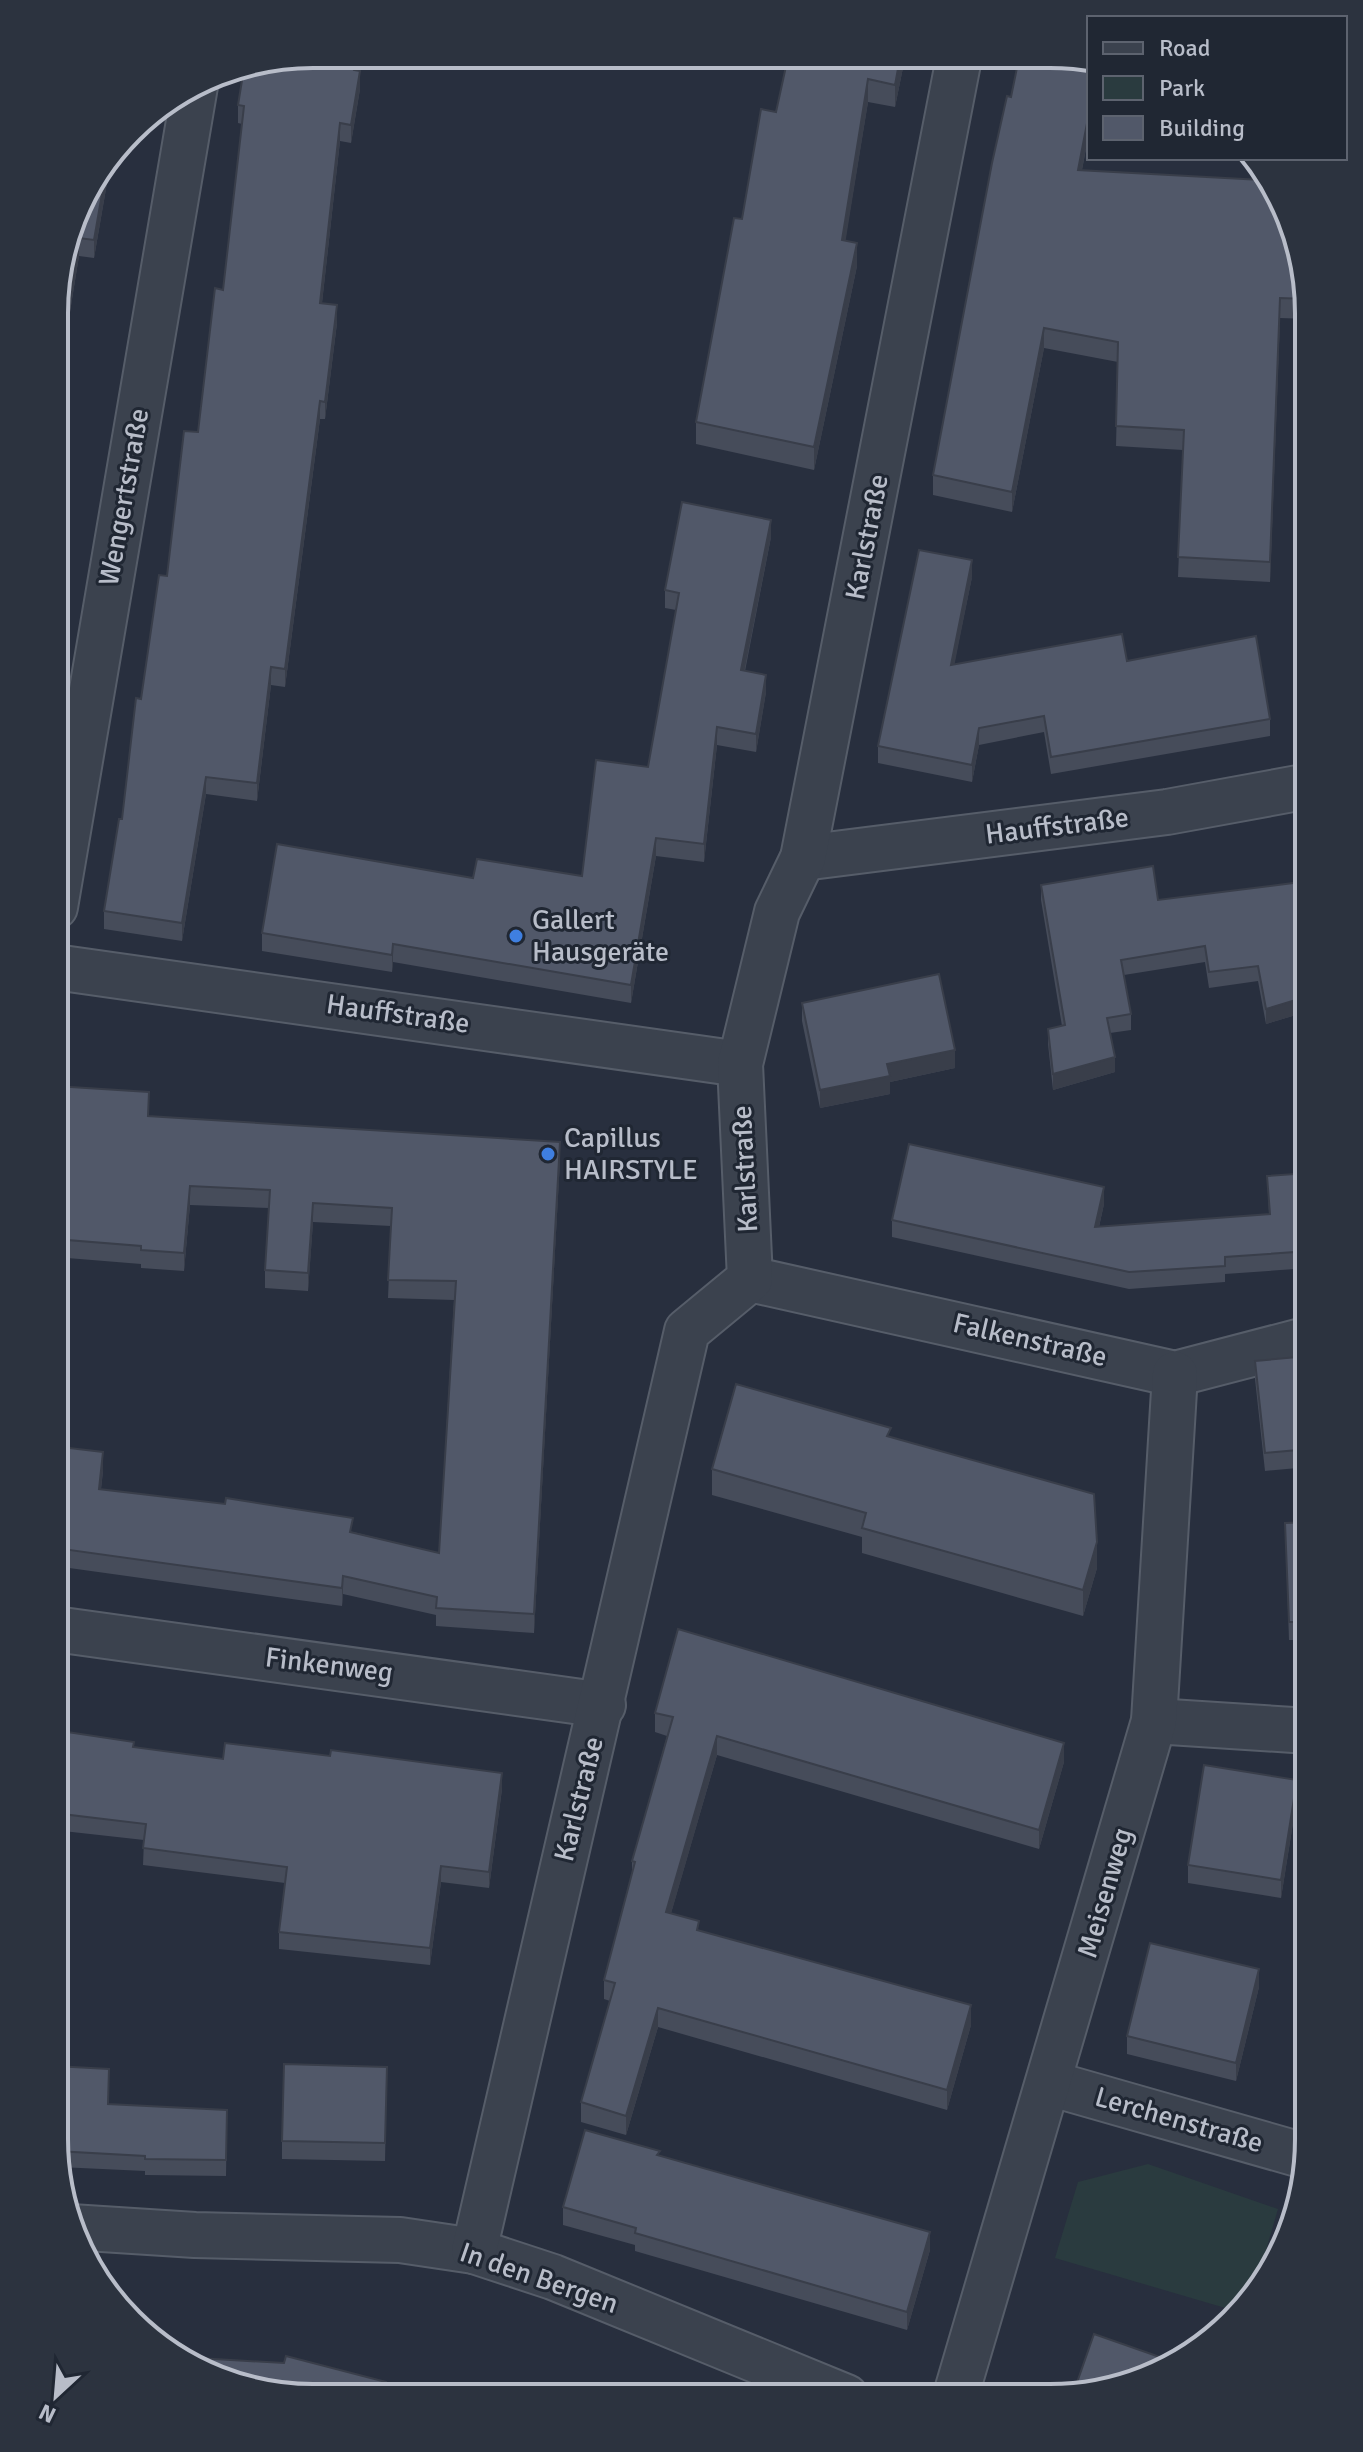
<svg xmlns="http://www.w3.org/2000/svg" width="1363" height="2452" viewBox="0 0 1363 2452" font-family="Signika,sans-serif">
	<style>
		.green { fill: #2a3b3f }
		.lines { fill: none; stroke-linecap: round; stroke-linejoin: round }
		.minor-casing { stroke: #565d69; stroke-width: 48 }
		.minor { stroke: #3b424e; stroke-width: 44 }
		.wall { fill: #464c5a }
		.shaded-wall { fill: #393e4a }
		.building { fill: #515869; stroke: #393e4a; stroke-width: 2 }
		.shop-dot { fill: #3f7fe0; stroke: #202733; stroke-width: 3 }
		.labels { text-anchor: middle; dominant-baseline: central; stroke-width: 6; stroke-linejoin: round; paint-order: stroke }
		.street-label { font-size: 28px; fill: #b8bdc9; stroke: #202733 }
		.poi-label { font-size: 28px; fill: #b8bdc9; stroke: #202733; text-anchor: start }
		.rim { fill: none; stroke: #b8bdc9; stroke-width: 4 }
	</style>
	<rect width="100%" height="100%" fill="#282f3e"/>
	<!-- green -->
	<polygon class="green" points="1148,2164 1278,2209 1251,2301 1239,2312 1055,2258 1078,2182"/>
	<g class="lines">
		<!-- minor casing -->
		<g class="minor-casing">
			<g id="minor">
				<polyline points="803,858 1167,812 1309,786"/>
				<polyline points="55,907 195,86"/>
				<polyline points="55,967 740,1064"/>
				<polyline points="750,1279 1175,1374 1309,1339"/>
				<polyline points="55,1629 603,1705"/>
				<polyline points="1154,1721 1309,1731"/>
				<polyline points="1049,2083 1308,2157"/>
				<polyline points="71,2227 195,2235 400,2240 474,2251 553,2277 846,2397"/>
				<polyline points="474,2251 687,1331 750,1279 740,1064 777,912 803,858 959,58"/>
				<polyline points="955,2398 1154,1721 1175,1374"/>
			</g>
		</g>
		<!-- minor -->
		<use href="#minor" class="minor"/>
	</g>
	<!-- wall -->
	<g class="wall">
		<polygon points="313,54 358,54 356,70 360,89 351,143 340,141 322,303 337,323 325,419 320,419 285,687 271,685 257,801 206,794 182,941 104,929 104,911 122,819 141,699 198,432 223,290 242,124 238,123 238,105"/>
		<polygon points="788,57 905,58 895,107 868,102 845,241 857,266 814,470 696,444 696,422 742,219 776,112"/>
		<polygon points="1089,59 1089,133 1082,170 1295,230 1309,319 1280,318 1270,582 1178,577 1183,450 1116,446 1118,362 1044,348 1012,512 933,495 933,475 1011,97"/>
		<polygon points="111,160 94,258 79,256 56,398 81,198"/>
		<polygon points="771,537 745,671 766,692 756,752 717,745 704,862 656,856 631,1003 393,962 392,972 262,951 262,933 473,878 582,876 648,767 676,610 665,608 665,590"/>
		<polygon points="972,577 954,664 1127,661 1270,719 1270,736 1051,774 1044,732 979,745 972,782 878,763 878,746"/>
		<polygon points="1309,881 1309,1011 1266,1024 1258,981 1209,988 1205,962 1124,975 1131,1014 1131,1030 1110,1033 1115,1072 1053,1090 1048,1044 1048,1029 1062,1026 1041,900 1041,885 1158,900"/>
		<polygon points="802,1003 955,1068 890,1082 890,1094 820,1108 802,1021"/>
		<polygon points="55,1086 149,1116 560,1160 534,1633 436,1626 436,1615 343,1594 342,1606 55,1566 55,1466 103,1471 101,1489 353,1532 439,1553 454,1300 388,1298 391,1226 313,1222 308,1291 265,1288 265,1270 269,1208 190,1205 184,1271 141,1268 141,1264 55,1257"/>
		<polygon points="1309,1173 1309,1268 1225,1274 1225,1282 1129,1289 892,1237 892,1220 1104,1204 1099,1227 1269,1214 1267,1176"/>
		<polygon points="1309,1356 1309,1467 1265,1471 1255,1379 1255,1361"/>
		<polygon points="891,1437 1097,1568 1083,1616 862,1553 862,1537 712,1495 712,1469"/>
		<polygon points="1309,1522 1309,1640 1289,1640 1285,1523"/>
		<polygon points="655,1713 1064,1762 1039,1849 717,1755 671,1913 699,1930 971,2025 947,2110 658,2027 626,2135 581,2122 581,2102 610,2001 604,1999 604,1980 632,1874 632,1861 667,1736 655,1732"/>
		<polygon points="54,1730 134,1747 223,1759 502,1789 489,1888 441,1882 430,1965 279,1949 279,1932 285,1883 143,1865 144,1840 54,1830"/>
		<polygon points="1297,1798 1281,1898 1188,1883 1188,1865"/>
		<polygon points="1259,1987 1236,2081 1127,2054 1127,2036"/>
		<polygon points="387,2067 385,2161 282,2159 282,2141"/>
		<polygon points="109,2085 108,2105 227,2110 226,2176 145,2175 145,2171 59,2167 54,2139"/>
		<polygon points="660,2156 930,2250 907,2330 635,2251 635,2245 563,2225 563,2207"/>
	</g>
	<!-- shaded-wall -->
	<g class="shaded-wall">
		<polygon points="356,54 358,54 354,88 354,70"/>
		<polygon points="900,58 905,58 895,107 895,85"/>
		<polygon points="360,71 360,89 351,143 351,125"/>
		<polygon points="868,79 868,102 842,263 842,240"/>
		<polygon points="1089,113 1089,133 1078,190 1078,170"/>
		<polygon points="340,123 340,141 320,321 320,303"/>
		<polygon points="111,160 94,258 94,240 107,165"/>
		<polygon points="79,238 79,256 56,398 56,380"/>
		<polygon points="857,243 857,266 814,470 814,447"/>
		<polygon points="1280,298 1280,318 1270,582 1270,562"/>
		<polygon points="337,305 337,323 325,419 325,402"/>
		<polygon points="1044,328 1044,348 1012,512 1012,492"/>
		<polygon points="320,401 320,419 285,687 285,669"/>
		<polygon points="771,520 771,537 741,688 741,670"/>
		<polygon points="972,560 972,577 951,682 951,665"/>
		<polygon points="271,667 271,685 257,801 257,783"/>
		<polygon points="766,675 766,692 756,752 756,734"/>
		<polygon points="717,727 717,745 704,862 704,844"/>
		<polygon points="979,728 979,745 972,782 972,765"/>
		<polygon points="206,777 206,794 182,941 182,923"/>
		<polygon points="656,838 656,856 631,1003 631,985"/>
		<polygon points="393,944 393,962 392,972 392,955"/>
		<polygon points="1309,996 1309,1011 1266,1024 1266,1009"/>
		<polygon points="955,1050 955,1068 890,1082 890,1094 820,1108 820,1090 887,1064"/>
		<polygon points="1115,1057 1115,1072 1053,1090 1053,1074"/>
		<polygon points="560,1142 560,1160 534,1633 534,1614"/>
		<polygon points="190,1186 190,1205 184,1271 184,1253"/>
		<polygon points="1104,1187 1104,1204 1095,1244 1095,1227"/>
		<polygon points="313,1203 313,1222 308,1291 308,1273"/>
		<polygon points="103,1452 103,1471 99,1507 99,1489"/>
		<polygon points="1097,1542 1097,1568 1083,1616 1083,1590"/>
		<polygon points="343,1576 343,1594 342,1606 342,1588"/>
		<polygon points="717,1736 717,1755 666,1931 666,1912"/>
		<polygon points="1064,1743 1064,1762 1039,1849 1039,1830"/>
		<polygon points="502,1773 502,1789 489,1888 489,1872"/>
		<polygon points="1297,1780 1297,1798 1281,1898 1281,1880"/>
		<polygon points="441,1866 441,1882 430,1965 430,1948"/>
		<polygon points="1259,1969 1259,1987 1236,2081 1236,2063"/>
		<polygon points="971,2005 971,2025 947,2110 947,2090"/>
		<polygon points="658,2008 658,2027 626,2135 626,2116"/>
		<polygon points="930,2232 930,2250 907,2330 907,2312"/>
	</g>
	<!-- building -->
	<g class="building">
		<polygon points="313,54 356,54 354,70 360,71 351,125 340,123 320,303 337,305 325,402 320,401 285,669 271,667 257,783 206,777 182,923 104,911 119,819 122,819 136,698 141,699 159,575 167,576 184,431 198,432 215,288 223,290 244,106 238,105 244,68"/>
		<polygon points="788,57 900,58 895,85 868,79 842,240 857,243 814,447 696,422 734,218 742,219 761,109 776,112"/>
		<polygon points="1019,58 1089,59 1089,113 1078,170 1262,180 1295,230 1307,299 1280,298 1270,562 1178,557 1184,430 1116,426 1118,342 1044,328 1012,492 933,475 992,163 1007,96 1011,97"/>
		<polygon points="107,165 94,240 79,238 56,380 56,280 81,198"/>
		<polygon points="682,502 771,520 741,670 766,675 756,734 717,727 704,844 656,838 631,985 393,944 392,955 262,933 277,844 473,878 477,859 582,876 596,760 648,767 679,593 665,590"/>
		<polygon points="919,550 972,560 951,665 1122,634 1127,661 1256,636 1270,719 1051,757 1044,716 979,728 972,765 878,746"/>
		<polygon points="1153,866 1158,900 1309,881 1309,996 1266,1009 1258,966 1209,972 1205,946 1121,960 1131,1014 1107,1018 1115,1057 1053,1074 1048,1029 1065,1025 1041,885"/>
		<polygon points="939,974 955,1050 887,1064 890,1076 820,1090 802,1003"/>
		<polygon points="55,1086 149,1092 148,1116 560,1142 534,1614 436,1608 437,1597 343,1576 342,1588 55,1548 55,1466 58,1466 61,1447 103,1452 99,1489 225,1504 226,1498 353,1518 350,1532 439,1553 456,1281 388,1280 392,1208 313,1203 308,1273 265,1270 270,1190 190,1186 184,1253 141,1250 141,1246 55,1239"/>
		<polygon points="909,1144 1104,1187 1095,1227 1270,1214 1267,1176 1309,1173 1309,1251 1225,1257 1225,1266 1129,1272 892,1220"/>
		<polygon points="1309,1356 1309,1449 1265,1453 1255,1361"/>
		<polygon points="736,1384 891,1428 887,1436 1094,1494 1097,1542 1083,1590 862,1528 866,1513 712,1469"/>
		<polygon points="1309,1522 1309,1622 1289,1622 1285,1523"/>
		<polygon points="678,1629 1064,1743 1039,1830 717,1736 666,1912 699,1921 697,1930 971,2005 947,2090 658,2008 626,2116 581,2102 615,1983 604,1980 635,1862 632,1861 673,1717 655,1713"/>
		<polygon points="54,1730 134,1742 133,1747 223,1759 225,1743 330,1756 331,1750 502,1773 489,1872 441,1866 430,1948 279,1932 287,1867 143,1848 146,1824 54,1813"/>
		<polygon points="1204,1765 1297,1780 1281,1880 1188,1865"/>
		<polygon points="1150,1943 1259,1969 1236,2063 1127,2036"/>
		<polygon points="284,2064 387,2067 385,2143 282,2141"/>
		<polygon points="54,2066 109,2069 108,2104 227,2110 226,2160 145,2159 145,2156 56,2151 54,2139"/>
		<polygon points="585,2130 660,2151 657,2155 930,2232 907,2312 635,2233 636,2228 563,2207"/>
		<polygon points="1094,2334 1174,2362 1133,2384 1073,2394"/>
		<polygon points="286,2356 386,2382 382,2396 279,2396 214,2378 180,2357 284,2363"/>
	</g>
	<!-- markers -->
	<g class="shop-dot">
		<circle cx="516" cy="936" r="8"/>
		<circle cx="548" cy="1154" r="8"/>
	</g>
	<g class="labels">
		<!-- street labels -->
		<g class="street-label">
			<text transform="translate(124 497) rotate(-80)">Wengertstraße</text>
			<text transform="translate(867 537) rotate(-79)">Karlstraße</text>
			<text transform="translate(1057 826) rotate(-7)">Hauffstraße</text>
			<text transform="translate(398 1014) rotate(8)">Hauffstraße</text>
			<text transform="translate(745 1169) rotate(-93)">Karlstraße</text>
			<text transform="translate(1030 1340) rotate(13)">Falkenstraße</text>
			<text transform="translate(329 1665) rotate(7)">Finkenweg</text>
			<text transform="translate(579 1799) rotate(-76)">Karlstraße</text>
			<text transform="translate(1105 1893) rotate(-74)">Meisenweg</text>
			<text transform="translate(1179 2120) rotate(16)">Lerchenstraße</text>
			<text transform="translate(539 2278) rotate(19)">In den Bergen</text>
		</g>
		<!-- poi labels -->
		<g class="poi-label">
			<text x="532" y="920">Gallert<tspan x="532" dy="32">Hausgeräte</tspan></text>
			<text x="564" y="1138">Capillus<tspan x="564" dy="32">HAIRSTYLE</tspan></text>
		</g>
	</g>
	<!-- crop -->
	<path d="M0 0H1363V2452H0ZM313 68H1050A245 245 0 0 1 1295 313V2139A245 245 0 0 1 1050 2384H313A245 245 0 0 1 68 2139V313A245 245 0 0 1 313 68Z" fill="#2c333f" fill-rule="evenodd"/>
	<path class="rim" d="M313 68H1050A245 245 0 0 1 1295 313V2139A245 245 0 0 1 1050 2384H313A245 245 0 0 1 68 2139V313A245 245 0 0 1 313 68Z"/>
	<!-- legend -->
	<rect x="1087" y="16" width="260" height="144" fill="#202733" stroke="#5d636f" stroke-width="2"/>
	<rect x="1103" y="42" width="40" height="12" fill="#3b424e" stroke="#5d636f" stroke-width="2"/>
	<text x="1159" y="56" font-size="24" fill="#b8bdc9">Road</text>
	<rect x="1103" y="76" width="40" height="24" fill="#2a3b3f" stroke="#5d636f" stroke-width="2"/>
	<text x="1159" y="96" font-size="24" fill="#b8bdc9">Park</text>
	<rect x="1103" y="116" width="40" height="24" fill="#515869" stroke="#5d636f" stroke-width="2"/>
	<text x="1159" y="136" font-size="24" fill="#b8bdc9">Building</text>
	<!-- north arrow -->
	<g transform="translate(56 2396) rotate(206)" stroke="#202733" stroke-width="6" paint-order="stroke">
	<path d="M0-6L14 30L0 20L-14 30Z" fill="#b8bdc9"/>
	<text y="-12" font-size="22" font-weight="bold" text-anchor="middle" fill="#b8bdc9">N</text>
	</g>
</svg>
